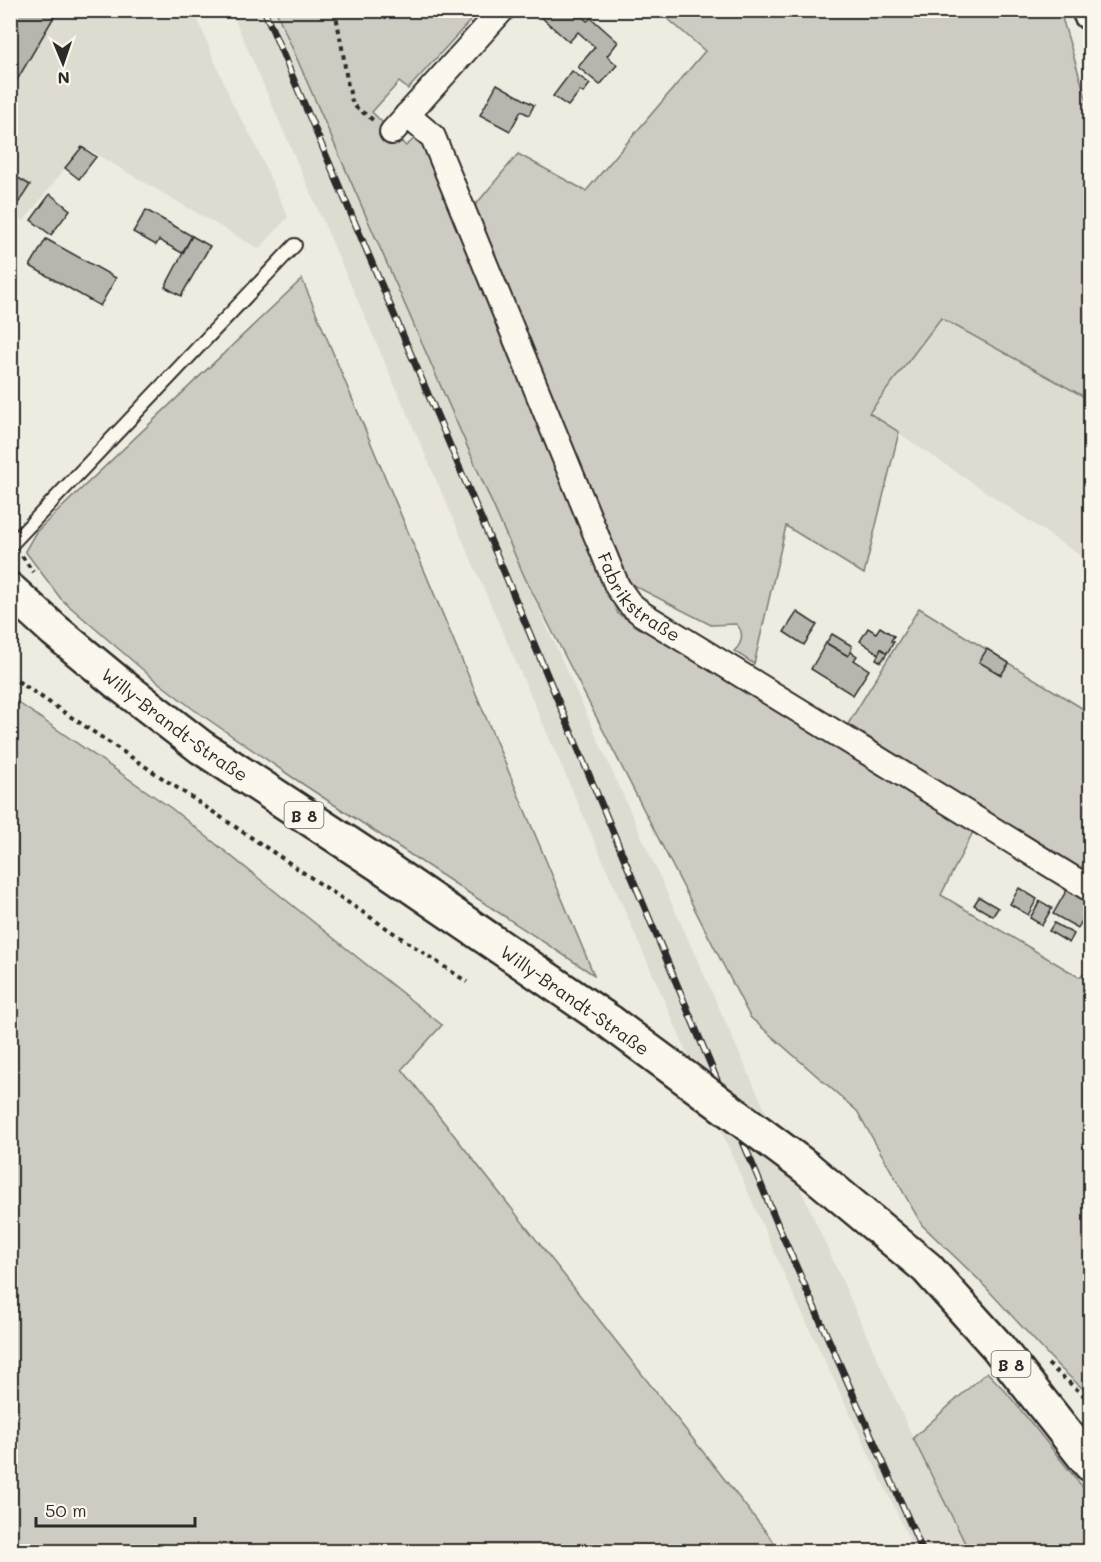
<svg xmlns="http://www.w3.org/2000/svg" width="1101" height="1562" viewBox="0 0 1101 1562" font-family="Mali,sans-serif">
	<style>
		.built { fill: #dedbd1 }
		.green { fill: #cecbc2; stroke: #7c7b76; stroke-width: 1.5 }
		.building { fill: #b8b5ae; stroke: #2b2b2b; stroke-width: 1.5 }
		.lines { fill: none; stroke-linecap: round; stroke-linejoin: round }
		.lane-casing { stroke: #2b2b2b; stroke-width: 16 }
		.street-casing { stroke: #2b2b2b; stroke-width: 28 }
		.secondary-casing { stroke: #2b2b2b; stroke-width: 38 }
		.primary-casing { stroke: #2b2b2b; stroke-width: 38 }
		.path { stroke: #2b2b2b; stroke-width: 4; stroke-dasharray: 4.5 4.5; stroke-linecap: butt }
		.lane { stroke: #fbf7ec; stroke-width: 12 }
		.street { stroke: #fbf7ec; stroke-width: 24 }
		.secondary { stroke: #fbf7ec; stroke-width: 33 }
		.primary { stroke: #fbf7ec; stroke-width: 33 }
		.rail-casing { stroke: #2b2b2b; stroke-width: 7 }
		.rail { stroke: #fbf7ec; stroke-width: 4.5; stroke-dasharray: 14; stroke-linecap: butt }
		.primary-bridge-casing { stroke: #2b2b2b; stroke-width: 38; stroke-linecap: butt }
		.primary-bridge { stroke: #fbf7ec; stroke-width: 33 }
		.labels { text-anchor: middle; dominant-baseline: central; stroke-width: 5; stroke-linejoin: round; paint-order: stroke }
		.shield { fill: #fbf7ec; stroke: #696865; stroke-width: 1.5 }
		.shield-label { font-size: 16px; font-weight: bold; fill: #2b2b2b }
		.street-label { font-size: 18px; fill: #2b2b2b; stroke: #fbf7ec }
	</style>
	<rect width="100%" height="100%" fill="#eeebe0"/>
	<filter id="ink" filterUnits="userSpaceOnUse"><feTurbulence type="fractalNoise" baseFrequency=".0167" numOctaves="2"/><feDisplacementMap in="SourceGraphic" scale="12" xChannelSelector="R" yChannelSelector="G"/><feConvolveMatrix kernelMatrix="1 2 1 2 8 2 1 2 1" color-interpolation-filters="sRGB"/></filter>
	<g filter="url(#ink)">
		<!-- built -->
		<g class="built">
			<polygon points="10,11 194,11 233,105 251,136 288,217 259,249 82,146 24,221 11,213"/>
			<polygon points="231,11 276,11 525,578 913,1438 969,1551 915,1551 787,1281"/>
			<polygon points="941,318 1090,400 1090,562 869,413"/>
		</g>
		<!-- green -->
		<g class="green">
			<polygon points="276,11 479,11 408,89 399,82 372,112 406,146 414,139 427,147 438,169 618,614 722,673 975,828 941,895 1079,977 1090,970 1090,1395 1060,1368 978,1279 922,1225 857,1111 750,1017 525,578"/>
			<path d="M659,11H1060L1090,111V400L941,318L869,413L899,432L864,574L786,526L754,664L734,651C742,644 745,632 736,624L711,625L625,581L473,208L518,154L586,191L705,51Z"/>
			<polygon points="302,279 594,975 292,777 193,709 150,676 61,599 25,551 36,532"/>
			<polygon points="919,608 1090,713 1090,850 1079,872 848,724"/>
			<polygon points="10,697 171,808 442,1025 402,1069 781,1551 11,1551"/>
			<polygon points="987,1372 1007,1393 1090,1496 1090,1551 969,1551 913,1438"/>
		</g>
		<!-- building -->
		<g class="building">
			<polygon points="10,10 58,10 10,92"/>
			<polygon points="546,10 575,10 587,21 591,18 618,42 607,56 617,65 600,85 578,67 595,47 578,32 569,42 541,17"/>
			<polygon points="572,71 590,84 583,93 580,91 568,106 553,96"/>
			<polygon points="497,84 534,105 529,115 521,111 510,131 480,115"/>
			<polygon points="82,147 96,157 79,179 65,168"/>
			<polygon points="10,173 30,185 19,202 10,197"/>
			<polygon points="50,194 70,210 51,235 31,220"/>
			<polygon points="146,210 192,236 182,253 159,240 156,245 133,232"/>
			<polygon points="192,236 210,246 181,296 165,287"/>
			<polygon points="46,239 116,278 100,306 30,266"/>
			<polygon points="797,612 817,625 804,645 784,632"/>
			<polygon points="880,627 894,636 891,641 894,642 887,653 881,649 879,654 860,641 868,628 876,633"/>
			<polygon points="832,634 852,646 851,652 848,656 826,643"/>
			<polygon points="826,643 848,656 851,652 857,656 854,660 869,670 853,695 811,669"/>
			<polygon points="881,649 887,653 881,662 876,659"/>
			<polygon points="987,649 1009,663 1001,675 979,662"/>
			<polygon points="1069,886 1090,898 1090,906 1078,928 1053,914"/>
			<polygon points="1019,888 1037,899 1028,915 1010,904"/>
			<polygon points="979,897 998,908 993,916 974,905"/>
			<polygon points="1040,901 1052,908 1042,925 1030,918"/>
			<polygon points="1054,923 1074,934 1069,943 1049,931"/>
		</g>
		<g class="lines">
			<!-- lane casing -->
			<g class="lane-casing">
				<polyline id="lane" points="10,546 295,245"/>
			</g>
			<!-- street casing -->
			<g class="street-casing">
				<g id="street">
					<path id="s1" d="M407,115L433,137L617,586L629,603L642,614L1090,889"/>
					<polyline points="392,132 502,10"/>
				</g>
			</g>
			<!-- secondary casing -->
			<g class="secondary-casing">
				<polyline id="secondary" points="1090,10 1090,13"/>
			</g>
			<!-- primary casing -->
			<g class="primary-casing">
				<g id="primary">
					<path id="s2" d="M10,590L54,630L117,682L201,747L379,864L610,1022"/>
					<polyline points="807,1168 927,1268 997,1346 1090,1464"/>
				</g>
			</g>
			<!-- path -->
			<g class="path">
				<polyline points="335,10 343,53 347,81 353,105 373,120"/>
				<polyline points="22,556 33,572"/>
				<polyline points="10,676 467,982"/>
				<polyline points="1048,1364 1090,1401"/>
			</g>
			<!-- lane -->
			<use href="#lane" class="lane"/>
			<!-- street -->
			<use href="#street" class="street"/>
			<!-- secondary -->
			<use href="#secondary" class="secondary"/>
			<!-- primary -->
			<use href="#primary" class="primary"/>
			<!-- rail casing -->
			<g class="rail-casing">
				<polyline id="rail" points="264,10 504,572 780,1230 923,1552"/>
			</g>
			<!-- rail -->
			<use href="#rail" class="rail"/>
			<!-- primary-bridge casing -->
			<g class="primary-bridge-casing">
				<polyline id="primary-bridge" points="610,1022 807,1168"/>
			</g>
			<!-- primary-bridge -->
			<use href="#primary-bridge" class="primary-bridge"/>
		</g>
	</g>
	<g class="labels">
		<!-- shield labels -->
		<g class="shield">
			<rect x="284.5" y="802" width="39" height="26" rx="4.5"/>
			<rect x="991.5" y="1351" width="39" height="26" rx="4.5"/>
		</g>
		<g class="shield-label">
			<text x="304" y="815">B 8</text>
			<text x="1011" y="1364">B 8</text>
		</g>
		<!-- street labels -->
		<g class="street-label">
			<text stroke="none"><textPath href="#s1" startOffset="542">Fabrikstraße</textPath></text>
			<text stroke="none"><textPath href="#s2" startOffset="213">Willy-Brandt-Straße</textPath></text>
			<text transform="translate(575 1000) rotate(35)">Willy-Brandt-Straße</text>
		</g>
	</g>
	<!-- margin -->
	<rect width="1101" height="1562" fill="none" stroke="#fbf7ec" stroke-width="36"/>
	<rect x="18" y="18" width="1065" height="1526" fill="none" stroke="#2b2b2b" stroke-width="2" filter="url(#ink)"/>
	<!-- north arrow -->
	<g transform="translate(63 63) rotate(178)" stroke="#fbf7ec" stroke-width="4.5" paint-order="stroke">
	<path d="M0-4.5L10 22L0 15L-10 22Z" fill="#2b2b2b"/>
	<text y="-9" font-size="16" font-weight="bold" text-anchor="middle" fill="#2b2b2b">N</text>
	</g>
	<!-- scale -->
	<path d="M36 1517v9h159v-9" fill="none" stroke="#2b2b2b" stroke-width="3"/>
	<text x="45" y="1517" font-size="18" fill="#2b2b2b" stroke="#fbf7ec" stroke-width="4.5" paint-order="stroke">50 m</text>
</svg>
